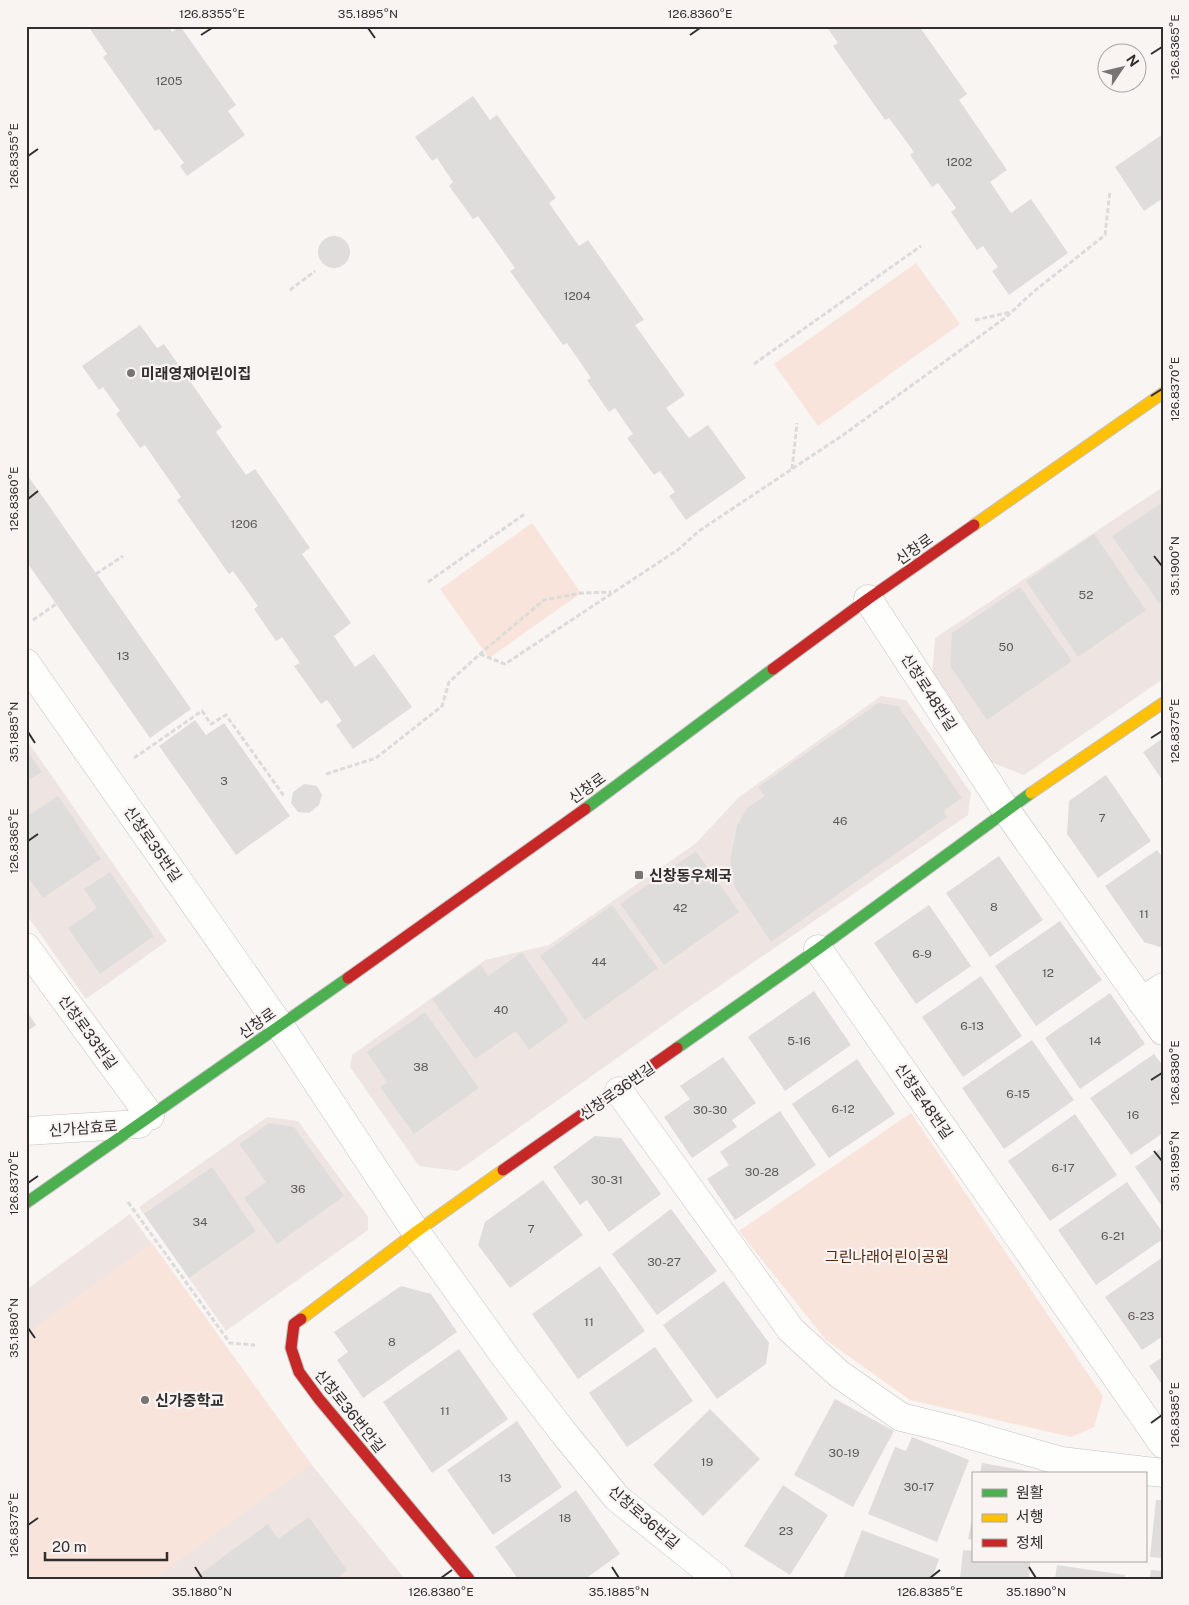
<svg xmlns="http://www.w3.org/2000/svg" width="1189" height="1605" viewBox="0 0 1189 1605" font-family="'Public Sans','Noto Sans KR',sans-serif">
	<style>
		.built { fill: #eee5e2 }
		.green { fill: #f8e4db }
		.building { fill: #dfdddb }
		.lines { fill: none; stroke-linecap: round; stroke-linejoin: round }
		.street-casing { stroke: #c4c2c0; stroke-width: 29 }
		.fast-casing { stroke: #c4c2c0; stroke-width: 13 }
		.slow-casing { stroke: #c4c2c0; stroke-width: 13 }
		.jam-casing { stroke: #c4c2c0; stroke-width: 13 }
		.path { stroke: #dbdbda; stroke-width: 3; stroke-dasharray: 5 2.5; stroke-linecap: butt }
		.street { stroke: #fefefd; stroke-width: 28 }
		.fast { stroke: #4caf50; stroke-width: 11 }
		.slow { stroke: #ffc107; stroke-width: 11 }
		.jam { stroke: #c62828; stroke-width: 11 }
		.ticks { fill: none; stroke: #312f2e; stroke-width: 2 }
		.poi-dot { fill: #777473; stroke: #f9f4f2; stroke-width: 2 }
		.labels { text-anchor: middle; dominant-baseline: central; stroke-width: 4.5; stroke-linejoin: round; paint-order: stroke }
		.number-label { font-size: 12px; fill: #5c5a59 }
		.poi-label { font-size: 15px; font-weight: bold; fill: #312f2e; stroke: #f9f4f2; text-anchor: start }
		.street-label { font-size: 15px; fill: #312f2e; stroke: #f9f4f2 }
		.park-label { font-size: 15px; fill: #54260e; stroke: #f9f4f2 }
		.neatline { fill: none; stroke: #312f2e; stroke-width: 2 }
		.ticks-label { font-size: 12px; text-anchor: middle; fill: #312f2e }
	</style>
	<rect width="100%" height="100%" fill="#f8f5f3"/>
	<!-- built -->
	<g class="built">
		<polygon points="1163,487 1163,679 1024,775 988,761 932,677 935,638"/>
		<polygon points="881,696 906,700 971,793 968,815 686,1009 458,1171 419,1166 350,1067 352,1055 485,960 549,945 695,844 739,797"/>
		<polygon points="26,739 167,941 86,999 26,914"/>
		<polygon points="267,1117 298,1121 368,1217 368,1230 226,1331 139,1207"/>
		<polygon points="130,1214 311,1464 405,1579 26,1579 26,1290"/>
	</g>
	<!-- green -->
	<g class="green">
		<polygon points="916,263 960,324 818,426 774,364"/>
		<polygon points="532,523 581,593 489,658 440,589"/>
		<polygon points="911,1113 1103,1396 1094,1427 1071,1437 910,1400 826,1340 739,1231"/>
		<polygon points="152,1243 311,1464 153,1579 26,1579 26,1334"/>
	</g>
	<!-- building -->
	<g class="building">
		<polygon points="88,26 168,26 172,32 180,26 236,105 228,111 245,135 187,176 180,166 184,163 159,129 155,131 103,57 107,54"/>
		<polygon points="826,26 919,26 967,94 959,100 1007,170 990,182 1011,213 1031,199 1068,253 1009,295 992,271 998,267 983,246 977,250 951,212 956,208 938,183 932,187 910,155 914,152 889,118 885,120 833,46 838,43"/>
		<polygon points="473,96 490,120 497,115 556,198 549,203 579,246 588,240 644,320 635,325 685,395 666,408 689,438 708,425 746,478 686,520 669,496 675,492 660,471 654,475 627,438 633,434 615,408 609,412 587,380 591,378 567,343 563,345 510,271 515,268 478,216 473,219 449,186 453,182 437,158 432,161 415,137"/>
		<polygon points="1163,134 1163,198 1144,211 1115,167"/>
		<circle cx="334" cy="252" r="16"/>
		<polygon points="140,325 157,348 164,344 222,427 216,432 246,475 255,469 310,548 302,554 351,623 334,636 355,667 374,654 412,707 353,749 336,725 342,721 327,700 321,704 294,666 300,663 282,637 276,641 254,609 258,606 233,571 229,574 177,500 181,497 145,445 140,448 116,414 120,411 103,387 99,390 82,366"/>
		<polygon points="26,473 191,709 150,738 26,561"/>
		<polygon points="1160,504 1163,508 1163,601 1159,603 1112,536"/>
		<polygon points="1094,534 1146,610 1078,657 1026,581"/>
		<polygon points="1020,587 1072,661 987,720 950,666 952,633"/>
		<polygon points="878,703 898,706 962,798 943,811 947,817 771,942 735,888 730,861 737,826 747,808 765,796 758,787"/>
		<polygon points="195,720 206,735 224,723 290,816 236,855 159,746"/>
		<polygon points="1163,738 1163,781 1143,752"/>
		<polygon points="26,749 42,772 26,782"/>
		<polygon points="1106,775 1151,841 1098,878 1067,834 1069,801"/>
		<polygon points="304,784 317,786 322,795 319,805 309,813 298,812 291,803 293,792"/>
		<polygon points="58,796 101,859 43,898 26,874 26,817"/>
		<polygon points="1157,850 1163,858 1163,948 1144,942 1105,886"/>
		<polygon points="696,851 739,912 664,965 620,904"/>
		<polygon points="999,856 1043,920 990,957 946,893"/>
		<polygon points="110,872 154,936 100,974 68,928 97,908 84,889"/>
		<polygon points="612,905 658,968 585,1020 540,956"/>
		<polygon points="929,905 971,966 916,1004 874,943"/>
		<polygon points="1060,921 1102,980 1036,1026 995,966"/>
		<polygon points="522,952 569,1021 529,1050 516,1031 475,1059 432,999 481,965 488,976"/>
		<polygon points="981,976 1022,1036 963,1077 922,1017"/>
		<polygon points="814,991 851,1045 785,1091 748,1037"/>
		<polygon points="1110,993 1145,1044 1080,1089 1045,1038"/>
		<polygon points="26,1010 36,1025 26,1032"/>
		<polygon points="425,1012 479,1088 414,1134 380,1087 387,1082 367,1052"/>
		<polygon points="1032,1040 1074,1100 1004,1149 962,1088"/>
		<polygon points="1154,1054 1163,1066 1163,1133 1131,1155 1090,1098"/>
		<polygon points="723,1057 756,1103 732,1120 737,1127 692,1158 664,1117 690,1099 680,1086"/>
		<polygon points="857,1059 895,1114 829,1158 792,1104"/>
		<polygon points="780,1111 816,1165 735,1220 707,1179 729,1165 720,1152"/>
		<polygon points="1075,1114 1117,1175 1050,1221 1008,1161"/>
		<polygon points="269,1123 294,1127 344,1196 277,1244 244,1198 266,1182 239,1144"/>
		<polygon points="595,1136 621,1138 661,1194 609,1232 587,1200 580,1205 553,1167"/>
		<polygon points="1163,1147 1163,1208 1135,1167"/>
		<polygon points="212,1167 256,1231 189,1278 144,1214"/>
		<polygon points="543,1180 583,1235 510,1288 478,1245 485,1222"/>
		<polygon points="1127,1182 1163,1233 1163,1239 1096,1285 1058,1230"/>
		<polygon points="671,1209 717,1271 657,1315 612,1254"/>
		<polygon points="1163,1257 1163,1336 1142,1350 1105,1297"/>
		<polygon points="600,1266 645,1331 578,1379 532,1314"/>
		<polygon points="724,1281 769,1343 766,1364 717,1399 663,1325"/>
		<polygon points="401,1286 431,1294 457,1332 363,1398 337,1360 348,1352 334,1332"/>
		<polygon points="655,1347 693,1401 627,1447 589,1393"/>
		<polygon points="459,1349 508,1419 432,1473 383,1402"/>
		<polygon points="1163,1357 1163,1386 1149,1366"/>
		<polygon points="835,1399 894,1431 853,1507 794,1475"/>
		<polygon points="710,1409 760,1459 703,1516 653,1465"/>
		<polygon points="517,1421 562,1487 493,1535 447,1470"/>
		<polygon points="912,1437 969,1460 937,1542 868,1514 895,1447 906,1451"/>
		<polygon points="982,1463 1039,1473 1039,1474 980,1474"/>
		<polygon points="783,1485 828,1515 790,1575 744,1546"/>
		<polygon points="576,1490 620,1554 585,1579 518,1579 495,1547"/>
		<polygon points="1156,1500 1163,1500 1163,1558 1150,1557"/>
		<polygon points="309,1517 347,1570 336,1579 193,1579 268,1524 278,1539"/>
		<polygon points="972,1520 973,1520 973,1540 968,1539"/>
		<polygon points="862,1530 939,1559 932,1579 843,1579"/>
		<polygon points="963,1550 973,1551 973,1561 1030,1561 1029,1579 960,1579"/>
		<polygon points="1057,1565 1125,1575 1124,1579 1055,1579"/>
		<polygon points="1151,1570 1163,1571 1163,1579 1150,1579"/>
	</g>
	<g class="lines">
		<!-- street casing -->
		<g class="street-casing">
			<g id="street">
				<polyline points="868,599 1006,810 1163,1031"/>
				<polyline points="26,663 280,1026 416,1232 506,1358 563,1432 617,1498 718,1579"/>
				<polyline points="26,947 150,1116"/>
				<polyline points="818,949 1163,1444"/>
				<polyline points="1141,1001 1163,987"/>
				<polyline points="619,1091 791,1330 839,1374 901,1417 950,1429 1061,1461 1163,1473"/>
				<polyline points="26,1131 139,1124"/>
			</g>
		</g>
		<!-- fast casing -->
		<g class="fast-casing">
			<g id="fast">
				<polyline points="585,809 773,669"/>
				<polyline points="677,1048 818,949 1031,793"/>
				<polyline points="26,1203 348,978"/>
			</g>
		</g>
		<!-- slow casing -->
		<g class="slow-casing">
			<g id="slow">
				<polyline points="974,525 1163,393"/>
				<polyline points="1031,793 1163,703"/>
				<polyline points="301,1319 416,1232 503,1170"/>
			</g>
		</g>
		<!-- jam casing -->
		<g class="jam-casing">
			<g id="jam">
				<polyline points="773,669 868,599 974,525"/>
				<polyline points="348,978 585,809"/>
				<polyline points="503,1170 677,1048"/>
				<polyline points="301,1319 294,1324 291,1348 299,1372 319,1399 469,1579"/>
			</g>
		</g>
		<!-- path -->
		<g class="path">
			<polyline points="290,290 315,271"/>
			<polyline points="975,320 1011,312"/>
			<polyline points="754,364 921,246"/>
			<polyline points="792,469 797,423"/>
			<polyline points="96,574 123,556"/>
			<polyline points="428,582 526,513"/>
			<polyline points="33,620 56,604"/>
			<polyline points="480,654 505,664 679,549 699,531 843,435 1005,318 1032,293 1105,235 1110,191"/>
			<polyline points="134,758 202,711 211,724 226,715 284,796"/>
			<polyline points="326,774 376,758 442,706 449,682 480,654 544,600 581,593 611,592"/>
			<polyline points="128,1202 230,1343 255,1345"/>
		</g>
		<!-- street -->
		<use href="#street" class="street"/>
		<!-- fast -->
		<use href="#fast" class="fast"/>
		<!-- slow -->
		<use href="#slow" class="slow"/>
		<!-- jam -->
		<use href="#jam" class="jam"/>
	</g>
	<!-- ticks -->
	<path class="ticks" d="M368,28L375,38M201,35L212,28M690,35L700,28M1151,54L1162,47M28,156L38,149M1151,396L1162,389M28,499L38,491M1154,556L1162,566M28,732L35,743M1151,738L1162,731M28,841L38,834M1151,1080L1162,1073M1154,1151L1162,1161M28,1183L38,1176M28,1328L35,1338M1151,1423L1162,1415M28,1525L38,1518M195,1567L202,1578M612,1567L619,1578M1029,1567L1036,1578M441,1578L452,1570M930,1578L940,1570"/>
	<!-- markers -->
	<g class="poi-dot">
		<circle cx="131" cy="373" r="5"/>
		<rect x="634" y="870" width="10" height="10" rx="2.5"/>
		<circle cx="145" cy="1400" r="5"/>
	</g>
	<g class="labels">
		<!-- number labels -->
		<g class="number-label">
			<text x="169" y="81">1205</text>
			<text x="959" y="162">1202</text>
			<text x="577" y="296">1204</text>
			<text x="244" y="524">1206</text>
			<text x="1086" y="595">52</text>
			<text x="1006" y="647">50</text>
			<text x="123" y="656">13</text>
			<text x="224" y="781">3</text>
			<text x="1102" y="818">7</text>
			<text x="840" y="821">46</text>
			<text x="994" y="907">8</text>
			<text x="680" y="908">42</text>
			<text x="1144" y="914">11</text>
			<text x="922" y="954">6-9</text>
			<text x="599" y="962">44</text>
			<text x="1048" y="973">12</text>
			<text x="501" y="1010">40</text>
			<text x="972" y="1026">6-13</text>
			<text x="799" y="1041">5-16</text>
			<text x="1095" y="1041">14</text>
			<text x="421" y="1067">38</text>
			<text x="1018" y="1094">6-15</text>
			<text x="843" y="1109">6-12</text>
			<text x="710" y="1110">30-30</text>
			<text x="1133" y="1115">16</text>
			<text x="1063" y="1168">6-17</text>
			<text x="762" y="1172">30-28</text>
			<text x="607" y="1180">30-31</text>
			<text x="298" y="1189">36</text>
			<text x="200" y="1222">34</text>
			<text x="531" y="1229">7</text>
			<text x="1113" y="1236">6-21</text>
			<text x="664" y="1262">30-27</text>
			<text x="1141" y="1316">6-23</text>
			<text x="589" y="1322">11</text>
			<text x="392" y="1342">8</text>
			<text x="445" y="1411">11</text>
			<text x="844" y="1453">30-19</text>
			<text x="707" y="1462">19</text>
			<text x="505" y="1478">13</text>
			<text x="919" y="1487">30-17</text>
			<text x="565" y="1518">18</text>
			<text x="786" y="1531">23</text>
		</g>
		<!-- poi labels -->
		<g class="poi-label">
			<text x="141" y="373">미래영재어린이집</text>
			<text x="649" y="875">신창동우체국</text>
			<text x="155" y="1400">신가중학교</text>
		</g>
		<!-- street labels -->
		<g class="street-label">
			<text transform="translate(914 549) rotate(-35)">신창로</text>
			<text transform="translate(929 692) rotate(57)">신창로48번길</text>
			<text transform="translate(587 788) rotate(-36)">신창로</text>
			<text transform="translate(153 844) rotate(55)">신창로35번길</text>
			<text transform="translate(257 1023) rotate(-35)">신창로</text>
			<text transform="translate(88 1032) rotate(54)">신창로33번길</text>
			<text transform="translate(617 1091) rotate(-35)">신창로36번길</text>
			<text transform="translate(924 1101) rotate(55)">신창로48번길</text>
			<text transform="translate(83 1128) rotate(-4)">신가삼효로</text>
			<text transform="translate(350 1411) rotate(51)">신창로36번안길</text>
			<text transform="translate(644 1517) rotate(41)">신창로36번길</text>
		</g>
		<!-- park labels -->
		<g class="park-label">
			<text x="887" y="1256">그린나래어린이공원</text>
		</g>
	</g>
	<!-- border -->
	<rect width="1189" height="1605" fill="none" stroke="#f9f4f2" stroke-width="55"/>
	<!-- legend -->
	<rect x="972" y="1472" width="175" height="90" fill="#f9f4f2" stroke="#a9a5a4"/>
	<rect x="982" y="1489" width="25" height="8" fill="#4caf50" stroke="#a9a5a4"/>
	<text x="1016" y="1498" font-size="15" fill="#312f2e">원활</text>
	<rect x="982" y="1514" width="25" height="8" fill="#ffc107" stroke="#a9a5a4"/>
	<text x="1016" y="1522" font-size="15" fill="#312f2e">서행</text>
	<rect x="982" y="1539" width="25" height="8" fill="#c62828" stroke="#a9a5a4"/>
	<text x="1016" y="1548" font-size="15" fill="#312f2e">정체</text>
	<!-- north arrow -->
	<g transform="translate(1122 68) rotate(55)"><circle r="24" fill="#f9f4f2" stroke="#a9a5a4"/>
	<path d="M0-4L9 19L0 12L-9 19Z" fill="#777473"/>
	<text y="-8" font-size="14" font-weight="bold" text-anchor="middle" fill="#312f2e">N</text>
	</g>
	<!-- scale -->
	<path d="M45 1552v8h122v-8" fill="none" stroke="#312f2e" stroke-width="2.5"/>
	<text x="52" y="1552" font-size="15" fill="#312f2e" stroke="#f9f4f2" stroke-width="4" paint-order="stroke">20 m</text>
	<rect x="28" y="28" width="1134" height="1550" class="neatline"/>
	<g class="ticks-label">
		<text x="212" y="18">126.8355°E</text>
		<text x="368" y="18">35.1895°N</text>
		<text x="700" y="18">126.8360°E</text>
		<text transform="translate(1175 47) rotate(-90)" y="4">126.8365°E</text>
		<text transform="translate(14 156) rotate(-90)" y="4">126.8355°E</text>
		<text transform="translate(1175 389) rotate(-90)" y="4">126.8370°E</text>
		<text transform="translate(14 499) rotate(-90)" y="4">126.8360°E</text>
		<text transform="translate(1175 566) rotate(-90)" y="4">35.1900°N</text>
		<text transform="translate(1175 731) rotate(-90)" y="4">126.8375°E</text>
		<text transform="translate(14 732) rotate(-90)" y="4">35.1885°N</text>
		<text transform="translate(14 841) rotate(-90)" y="4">126.8365°E</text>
		<text transform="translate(1175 1073) rotate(-90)" y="4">126.8380°E</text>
		<text transform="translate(1175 1161) rotate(-90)" y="4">35.1895°N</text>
		<text transform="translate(14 1183) rotate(-90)" y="4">126.8370°E</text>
		<text transform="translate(14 1328) rotate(-90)" y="4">35.1880°N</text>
		<text transform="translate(1175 1415) rotate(-90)" y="4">126.8385°E</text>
		<text transform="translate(14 1525) rotate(-90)" y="4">126.8375°E</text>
		<text x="202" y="1596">35.1880°N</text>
		<text x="441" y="1596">126.8380°E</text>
		<text x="619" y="1596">35.1885°N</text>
		<text x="930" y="1596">126.8385°E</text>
		<text x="1036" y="1596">35.1890°N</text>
	</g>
</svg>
